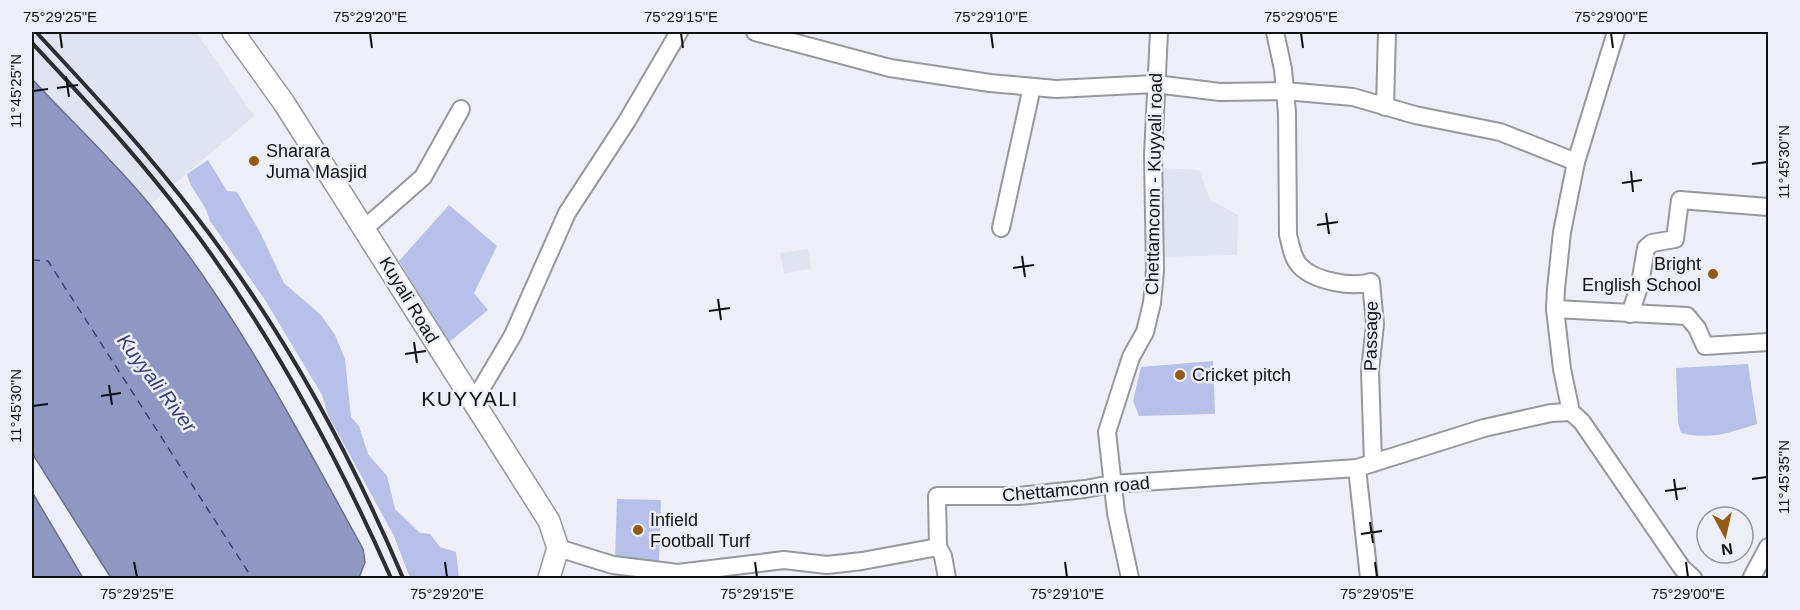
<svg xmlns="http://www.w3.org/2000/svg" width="1800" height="610" viewBox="0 0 1800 610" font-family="Arial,sans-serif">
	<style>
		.built { fill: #e0e3f1 }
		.green { fill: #b7c0e8 }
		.water { fill: #8f98c2; stroke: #69708e; stroke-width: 1.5 }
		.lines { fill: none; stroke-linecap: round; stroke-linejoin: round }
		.ferry { stroke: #3a4178; stroke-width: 1.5; stroke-dasharray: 8 6; stroke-linecap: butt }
		.minor-casing { stroke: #96989e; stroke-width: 20 }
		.major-casing { stroke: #96989e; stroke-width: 24 }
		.minor { stroke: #fff; stroke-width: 16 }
		.major { stroke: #fff; stroke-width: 21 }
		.rail { stroke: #2d2e31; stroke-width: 4 }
		.ticks { fill: none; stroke: #101113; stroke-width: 2 }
		.poi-dot { fill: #945b16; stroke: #eeeff6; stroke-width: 2 }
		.labels { text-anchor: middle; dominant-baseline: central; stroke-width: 5; stroke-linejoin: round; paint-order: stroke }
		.poi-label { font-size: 18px; fill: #101113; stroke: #eeeff6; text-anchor: start }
		.street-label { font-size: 18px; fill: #101113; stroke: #eeeff6 }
		.water-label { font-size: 20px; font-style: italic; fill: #3a4178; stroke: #eeeff6 }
		.quarter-label { font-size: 21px; letter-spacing: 1.5px; fill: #101113; stroke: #eeeff6 }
		.neatline { fill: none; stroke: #101113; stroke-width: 2 }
		.ticks-label { font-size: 15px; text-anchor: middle; fill: #101113 }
	</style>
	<rect width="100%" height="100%" fill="#eeeff6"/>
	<!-- built -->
	<g class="built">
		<polygon points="32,32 196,32 254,116 150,205 32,79"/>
		<polygon points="1162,168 1199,170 1210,200 1238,215 1237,255 1159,257"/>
		<polygon points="808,249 811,269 784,273 780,253"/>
	</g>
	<!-- green -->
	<g class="green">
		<path d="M208,160L227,191L237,192L261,234L284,283L321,315L335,335L345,359L351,417L359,426L368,454L387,476L395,509L420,533L430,534L440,547L456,552L459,578H410L394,536L328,415L322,395L265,300L210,221C205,200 190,191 187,174Z"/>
		<polygon points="449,205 497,246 474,293 488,310 448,343 399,261"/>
		<polygon points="1213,361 1215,414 1139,416 1133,401 1141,367"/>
		<path d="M1748,364L1757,424C1729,433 1711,440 1681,433L1678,423L1676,368Z"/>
		<polygon points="617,499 661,500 659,562 615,560"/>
	</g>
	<!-- water -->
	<g class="water">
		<path d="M32,79C71,121 114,161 150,205C236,310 298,431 363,549L365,562L359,578H111L32,453Z"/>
		<polygon points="32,492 83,578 32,578"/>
	</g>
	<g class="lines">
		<!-- ferry -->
		<polyline class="ferry" points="32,260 48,261 252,578"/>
		<!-- minor casing -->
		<g class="minor-casing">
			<g id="minor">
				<polyline points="755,32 890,68 990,83 1056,89 1155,84 1220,92 1285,91 1353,97 1415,115 1500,132 1576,162"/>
				<path d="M1275,32L1283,69L1287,113L1288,235C1291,245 1292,258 1300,266C1314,281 1352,288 1371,282L1375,324L1370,371L1373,463"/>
				<polyline points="1616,32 1576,162 1562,232 1556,289 1555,309 1562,369 1571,412 1582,422 1682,568 1693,578"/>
				<polyline points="1385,107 1387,32"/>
				<polyline points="365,228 423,177 461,109"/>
				<polyline points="1001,228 1032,87"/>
				<polyline points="1555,309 1687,316 1697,328 1705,346 1768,342"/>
				<polyline points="1630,314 1640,284 1646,248 1652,243 1675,239 1680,200 1768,207"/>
				<polyline points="474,401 513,335 567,213 627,121 679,32"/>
				<polyline points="1357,468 1369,578"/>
				<polyline points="938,547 943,556 947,578"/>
				<polyline points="558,548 613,565 678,573 784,560 827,565 862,561 938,547 937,496 1019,496 1085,489 1112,484 1357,468 1484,428 1551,413 1571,412"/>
				<polyline points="1752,577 1768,547"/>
				<polyline points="1130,578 1116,513 1107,432 1131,357 1145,332 1152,303 1155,270 1153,155 1159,32"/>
			</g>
		</g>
		<!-- major casing -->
		<g class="major-casing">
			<polyline id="major" points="233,32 284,103 549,521 558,548 549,578"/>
		</g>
		<!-- minor -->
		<use href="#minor" class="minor"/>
		<!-- major -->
		<use href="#major" class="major"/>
		<!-- rail -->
		<g class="rail">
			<path d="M36,32C92,92 149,154 199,220C282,329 350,453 403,578"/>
			<path d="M32,43C87,102 143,162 192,228C272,335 337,456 391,578"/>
		</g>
	</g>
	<!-- ticks -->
	<path class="ticks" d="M60,33L62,48M370,33L372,48M681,33L683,48M991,33L993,48M1301,33L1303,48M1611,33L1613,48M66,76L69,97M57,88L78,85M33,91L48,89M1752,164L1767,162M1631,171L1633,192M1622,183L1642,180M1326,213L1329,234M1317,225L1338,222M1022,256L1025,277M1013,268L1034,265M718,299L721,320M709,311L730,308M414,342L417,363M405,354L426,351M109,385L112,405M101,396L121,393M33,406L48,404M1674,479L1677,500M1752,479L1767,477M1665,491L1686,488M1370,522L1373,543M1361,534L1382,531M134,562L137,577M445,562L447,577M755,562L757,577M1065,562L1067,577M1375,562L1377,577M1686,562L1688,577"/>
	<!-- markers -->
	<g class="poi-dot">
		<circle cx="254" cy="161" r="6"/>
		<circle cx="1713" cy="274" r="6"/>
		<circle cx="1180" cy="375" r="6"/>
		<circle cx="638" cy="530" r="6"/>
	</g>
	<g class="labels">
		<!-- poi labels -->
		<g class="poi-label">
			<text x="266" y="151">Sharara<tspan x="266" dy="21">Juma Masjid</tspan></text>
			<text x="1701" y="264" text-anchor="end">Bright<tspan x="1701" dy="21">English School</tspan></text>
			<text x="1192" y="375">Cricket pitch</text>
			<text x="650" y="520">Infield<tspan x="650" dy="21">Football Turf</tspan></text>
		</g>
		<!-- street labels -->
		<g class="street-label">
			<text transform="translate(1154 184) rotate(-89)">Chettamconn - Kuyyali road</text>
			<text transform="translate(409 300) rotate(59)">Kuyali Road</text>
			<text transform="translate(1371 336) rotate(-89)">Passage</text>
			<text transform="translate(1076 489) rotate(-5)">Chettamconn road</text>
		</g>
		<!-- water labels -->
		<g class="water-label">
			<text transform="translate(157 383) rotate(53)">Kuyyali River</text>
		</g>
		<!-- quarter labels -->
		<g class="quarter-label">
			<text x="470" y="398">KUYYALI</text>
		</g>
	</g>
	<!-- border -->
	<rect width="1800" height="610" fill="none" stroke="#eeeff6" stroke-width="66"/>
	<!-- north arrow -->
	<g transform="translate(1725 535) rotate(172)"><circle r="28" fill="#eeeff6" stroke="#95969b" stroke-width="1.5"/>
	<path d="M0-4.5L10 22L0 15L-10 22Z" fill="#945b16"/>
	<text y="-9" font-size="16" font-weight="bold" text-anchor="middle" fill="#101113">N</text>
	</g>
	<rect x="33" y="33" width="1734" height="544" class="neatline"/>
	<g class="ticks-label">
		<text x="60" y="22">75°29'25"E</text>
		<text x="370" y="22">75°29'20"E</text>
		<text x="681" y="22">75°29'15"E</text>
		<text x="991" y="22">75°29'10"E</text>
		<text x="1301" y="22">75°29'05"E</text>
		<text x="1611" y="22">75°29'00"E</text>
		<text transform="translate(16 91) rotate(-90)" y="5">11°45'25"N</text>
		<text transform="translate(1784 162) rotate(-90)" y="5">11°45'30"N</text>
		<text transform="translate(16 406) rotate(-90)" y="5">11°45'30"N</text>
		<text transform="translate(1784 477) rotate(-90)" y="5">11°45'35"N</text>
		<text x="137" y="599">75°29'25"E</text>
		<text x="447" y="599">75°29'20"E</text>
		<text x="757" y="599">75°29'15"E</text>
		<text x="1067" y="599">75°29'10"E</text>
		<text x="1377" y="599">75°29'05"E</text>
		<text x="1688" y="599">75°29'00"E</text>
	</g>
</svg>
